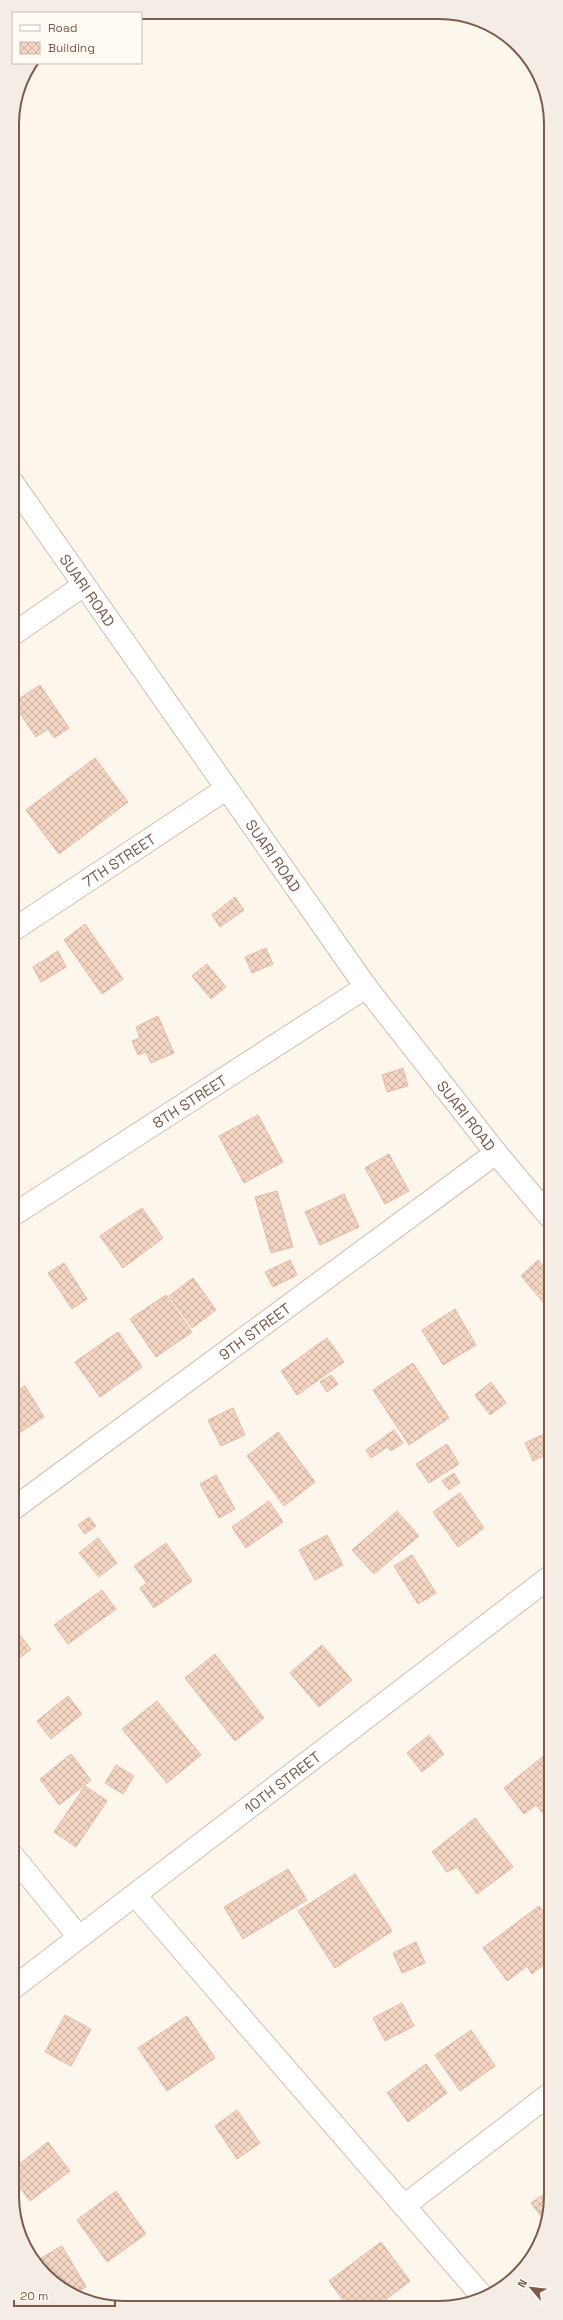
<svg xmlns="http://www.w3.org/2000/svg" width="563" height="2320" viewBox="0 0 563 2320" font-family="'Space Grotesk',sans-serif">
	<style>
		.building { fill: url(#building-cross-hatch); stroke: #e6bba3 }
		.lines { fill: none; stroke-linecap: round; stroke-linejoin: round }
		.minor-casing { stroke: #d1beb0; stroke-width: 24 }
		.minor { stroke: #fff; stroke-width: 22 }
		.labels { text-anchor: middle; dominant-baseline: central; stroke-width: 3.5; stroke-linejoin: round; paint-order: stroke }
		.street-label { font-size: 15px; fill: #7a5c4d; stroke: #fffaf3 }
		.rim { fill: none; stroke: #7a5c4d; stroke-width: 2 }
	</style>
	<defs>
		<pattern id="building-cross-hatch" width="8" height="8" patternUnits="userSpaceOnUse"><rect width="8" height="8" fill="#f3d5c3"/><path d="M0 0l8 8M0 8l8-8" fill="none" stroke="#cab0a1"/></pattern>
	</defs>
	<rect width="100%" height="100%" fill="#fdf6ec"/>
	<!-- building -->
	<g class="building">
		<polygon points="40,685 69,728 54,738 48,729 36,737 13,703"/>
		<polygon points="95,758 128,802 59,854 26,810"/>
		<polygon points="235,897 244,910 220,927 212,915"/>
		<polygon points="85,924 123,979 102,994 64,940"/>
		<polygon points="266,948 273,964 252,973 245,957"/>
		<polygon points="58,951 66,967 41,982 33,967"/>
		<polygon points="207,964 226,987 211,999 192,976"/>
		<polygon points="158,1016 174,1053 151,1063 146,1052 138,1055 132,1041 140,1038 136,1027"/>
		<polygon points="403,1068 408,1086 387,1092 382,1075"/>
		<polygon points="258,1115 283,1162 244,1183 219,1136"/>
		<polygon points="389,1154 409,1191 385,1204 365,1168"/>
		<polygon points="277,1191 293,1247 271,1253 255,1197"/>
		<polygon points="344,1194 359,1227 320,1245 305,1212"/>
		<polygon points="142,1208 163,1238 123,1268 100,1236"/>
		<polygon points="290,1260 297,1275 273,1287 265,1272"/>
		<polygon points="538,1260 550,1274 549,1309 521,1276"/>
		<polygon points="64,1263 87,1299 72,1309 48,1273"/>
		<polygon points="193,1278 216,1310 192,1328 169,1296"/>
		<polygon points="166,1295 192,1332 156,1357 130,1319"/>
		<polygon points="455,1309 476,1345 443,1365 422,1330"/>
		<polygon points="118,1332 142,1367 100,1397 75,1362"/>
		<polygon points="327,1338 344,1362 297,1395 281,1371"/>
		<polygon points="413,1363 449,1418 409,1445 373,1390"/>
		<polygon points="331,1375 338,1384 327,1392 320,1382"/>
		<polygon points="491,1382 506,1403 490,1415 475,1395"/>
		<polygon points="25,1386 44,1417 13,1437 13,1393"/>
		<polygon points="233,1408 245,1435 221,1446 208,1420"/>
		<polygon points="394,1430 403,1443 391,1451 387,1447 371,1458 366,1450"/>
		<polygon points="278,1432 315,1482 284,1506 247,1456"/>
		<polygon points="548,1432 550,1437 550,1453 533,1461 525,1443"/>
		<polygon points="447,1444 459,1464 429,1483 416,1464"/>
		<polygon points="454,1473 460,1483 449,1490 442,1481"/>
		<polygon points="216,1475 235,1509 219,1518 200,1484"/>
		<polygon points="460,1493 484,1528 458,1547 433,1512"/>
		<polygon points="269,1501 283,1522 246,1548 232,1527"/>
		<polygon points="397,1511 419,1536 374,1574 352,1550"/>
		<polygon points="89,1517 96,1526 85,1534 78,1525"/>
		<polygon points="327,1535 343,1565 315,1580 299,1550"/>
		<polygon points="98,1538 117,1563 99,1577 79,1553"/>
		<polygon points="166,1543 192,1581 154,1608 140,1588 147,1583 134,1566"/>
		<polygon points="412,1555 436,1593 418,1604 394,1566"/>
		<polygon points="102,1590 116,1609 68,1644 54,1625"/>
		<polygon points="14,1628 31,1649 13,1663 13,1629"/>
		<polygon points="322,1645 352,1680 319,1707 290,1673"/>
		<polygon points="215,1654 264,1718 235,1741 185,1678"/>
		<polygon points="68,1696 82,1714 51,1739 37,1721"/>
		<polygon points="157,1701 201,1755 167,1783 122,1729"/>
		<polygon points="429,1735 444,1754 422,1772 407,1753"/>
		<polygon points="551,1750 551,1823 536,1805 524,1814 504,1788"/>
		<polygon points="71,1754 91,1780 59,1805 40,1779"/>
		<polygon points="116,1765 134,1776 123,1794 105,1783"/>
		<polygon points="85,1786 107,1801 76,1847 54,1832"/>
		<polygon points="475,1818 513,1867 477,1894 457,1867 447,1872 432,1852"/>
		<polygon points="288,1869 307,1900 243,1939 224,1907"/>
		<polygon points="355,1874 392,1931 335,1968 298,1911"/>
		<polygon points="539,1906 551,1921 551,1949 543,1954 548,1961 532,1974 527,1966 507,1981 483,1948"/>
		<polygon points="416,1942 425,1963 402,1973 393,1953"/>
		<polygon points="402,2003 414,2026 385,2041 373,2018"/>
		<polygon points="65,2015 91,2029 71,2066 45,2052"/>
		<polygon points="187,2016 215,2058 167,2091 138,2048"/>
		<polygon points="471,2030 495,2066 460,2091 435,2055"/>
		<polygon points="426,2064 447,2093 408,2122 387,2093"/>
		<polygon points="237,2110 260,2143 237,2159 215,2126"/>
		<polygon points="48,2142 70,2171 30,2201 13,2178 13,2169"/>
		<polygon points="551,2189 548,2215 543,2219 531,2203"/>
		<polygon points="116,2191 146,2234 107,2262 77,2220"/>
		<polygon points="381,2242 410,2281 376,2307 348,2307 329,2281"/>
		<polygon points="62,2246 86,2287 73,2295 40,2270 36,2261"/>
	</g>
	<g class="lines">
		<!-- minor casing -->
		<g class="minor-casing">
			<g id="minor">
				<path id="s1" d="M12,482L366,987L496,1153L550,1217"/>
				<polyline points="12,635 84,585"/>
				<path id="s2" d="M13,930L226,789"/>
				<path id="s3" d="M13,1215L366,987"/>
				<path id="s4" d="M13,1509L496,1153"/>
				<polyline points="13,1856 79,1937"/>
				<polyline points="135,1895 483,2297"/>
				<path id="s5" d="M13,1988L551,1576"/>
				<polyline points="404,2206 551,2093"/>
			</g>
		</g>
		<!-- minor -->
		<use href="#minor" class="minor"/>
	</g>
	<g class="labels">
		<!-- street labels -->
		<g class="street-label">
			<text stroke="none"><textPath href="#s1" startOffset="132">SUARI ROAD</textPath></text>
			<text stroke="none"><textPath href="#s1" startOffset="456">SUARI ROAD</textPath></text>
			<text stroke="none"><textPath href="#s2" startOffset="127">7TH STREET</textPath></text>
			<text stroke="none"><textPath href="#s3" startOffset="210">8TH STREET</textPath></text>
			<text stroke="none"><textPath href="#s1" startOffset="780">SUARI ROAD</textPath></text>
			<text stroke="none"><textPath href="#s4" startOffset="300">9TH STREET</textPath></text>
			<text stroke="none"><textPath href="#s5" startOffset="339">10TH STREET</textPath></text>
		</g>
	</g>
	<!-- crop -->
	<path d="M0 0H563V2320H0ZM124 19H439A105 105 0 0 1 544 124V2196A105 105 0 0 1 439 2301H124A105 105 0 0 1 19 2196V124A105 105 0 0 1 124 19Z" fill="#f4ede6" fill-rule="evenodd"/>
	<path class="rim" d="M124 19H439A105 105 0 0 1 544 124V2196A105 105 0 0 1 439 2301H124A105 105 0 0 1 19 2196V124A105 105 0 0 1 124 19Z"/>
	<!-- legend -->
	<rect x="12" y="12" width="130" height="52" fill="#fffaf3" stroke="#cabbb1"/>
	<rect x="20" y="25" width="20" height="6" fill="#ffffff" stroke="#cabbb1"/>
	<text x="48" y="32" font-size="12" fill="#7a5c4d">Road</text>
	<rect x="20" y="42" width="20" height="12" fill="url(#building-cross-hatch)" stroke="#cabbb1"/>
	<text x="48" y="52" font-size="12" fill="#7a5c4d">Building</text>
	<!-- north arrow -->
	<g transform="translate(531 2288) rotate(298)" stroke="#fffaf3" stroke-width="3" paint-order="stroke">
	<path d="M0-3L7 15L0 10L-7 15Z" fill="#7a5c4d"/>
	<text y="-6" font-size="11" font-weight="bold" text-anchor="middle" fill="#7a5c4d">N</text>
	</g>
	<!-- scale -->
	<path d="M14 2300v6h101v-6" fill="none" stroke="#7a5c4d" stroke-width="2"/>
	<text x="20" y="2300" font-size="12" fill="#7a5c4d" stroke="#fffaf3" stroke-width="3" paint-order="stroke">20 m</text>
</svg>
